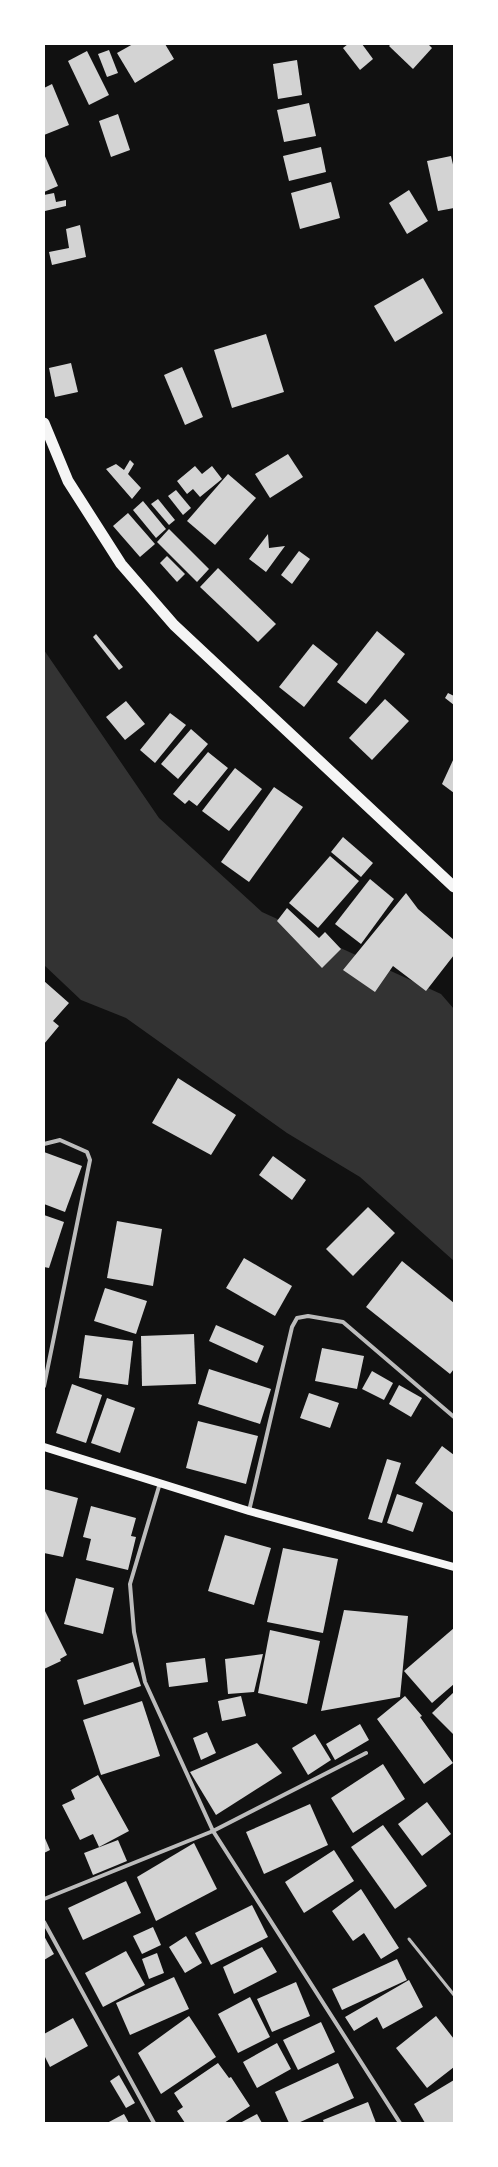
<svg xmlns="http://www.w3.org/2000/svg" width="498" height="2167" viewBox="0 0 498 2167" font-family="Poppins,sans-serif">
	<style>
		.water { fill: #333 }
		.building { fill: #d3d3d3 }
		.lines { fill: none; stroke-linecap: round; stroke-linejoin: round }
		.service { stroke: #bcbcbc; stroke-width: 3 }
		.minor { stroke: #bcbcbc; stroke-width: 4 }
		.secondary { stroke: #f5f5f5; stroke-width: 8 }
		.trunk { stroke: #f5f5f5; stroke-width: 11 }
	</style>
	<rect width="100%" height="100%" fill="#111"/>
	<!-- water -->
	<polygon class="water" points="44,650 159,818 262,912 441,994 454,1009 454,1261 360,1177 287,1133 126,1018 81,1000 44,965"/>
	<!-- building -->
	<g class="building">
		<polygon points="133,44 165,44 174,59 135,83 117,53"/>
		<polygon points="348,44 362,44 373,59 360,70 343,48"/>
		<polygon points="391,44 428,44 432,48 413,69 389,46"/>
		<polygon points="109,50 118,73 107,77 98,54"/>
		<polygon points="87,51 109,95 89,105 68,61"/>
		<polygon points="297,60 302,95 278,99 273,64"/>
		<polygon points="52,84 69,125 44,135 44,88"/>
		<polygon points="309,103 316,136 284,142 277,110"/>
		<polygon points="118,114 130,150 111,157 99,121"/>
		<polygon points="321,147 326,172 289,181 283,156"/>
		<polygon points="44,154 58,186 44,192"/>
		<polygon points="451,156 454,169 454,208 438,211 427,161"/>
		<polygon points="331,182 340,218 300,229 291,193"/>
		<polygon points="409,190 428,221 407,234 389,203"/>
		<polygon points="54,193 56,202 66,200 66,206 45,211 44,195"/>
		<polygon points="80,225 86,257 52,265 49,252 69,248 66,229"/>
		<polygon points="423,278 443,313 395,342 374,306"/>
		<polygon points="266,334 284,392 232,408 214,350"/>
		<polygon points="71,363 78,392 55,397 49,368"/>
		<polygon points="182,367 203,417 185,425 164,375"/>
		<polygon points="288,454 303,477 270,498 255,474"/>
		<polygon points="130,460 134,464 128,474 141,488 132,499 106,469 116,464 124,470"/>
		<polygon points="195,466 202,474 212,466 222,479 200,497 193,489 187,494 177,481"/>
		<polygon points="228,474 256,498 215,545 187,521"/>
		<polygon points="176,490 191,508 183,515 168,496"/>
		<polygon points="158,499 175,520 169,525 151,504"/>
		<polygon points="143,501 166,529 156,538 133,510"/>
		<polygon points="128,513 155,544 140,557 113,526"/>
		<polygon points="169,529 209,569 197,582 157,542"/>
		<polygon points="268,534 269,548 285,546 266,572 249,559"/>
		<polygon points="299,551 310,559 292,584 281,575"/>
		<polygon points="167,556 185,574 177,582 160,563"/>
		<polygon points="218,568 276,624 258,642 200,587"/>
		<polygon points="377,631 405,654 366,704 337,682"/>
		<polygon points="96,634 123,667 119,670 93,637"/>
		<polygon points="313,644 338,664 304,707 279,687"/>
		<polygon points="448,693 454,696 454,705 445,698"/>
		<polygon points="385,699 409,721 372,760 349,738"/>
		<polygon points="126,701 145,724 125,740 106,717"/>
		<polygon points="170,713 186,725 155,763 140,750"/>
		<polygon points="191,729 208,744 178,779 161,764"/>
		<polygon points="208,752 228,768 197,806 189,800 185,804 173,794"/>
		<polygon points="454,758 454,793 442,784"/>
		<polygon points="235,768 262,789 229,831 202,811"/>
		<polygon points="274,787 303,807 249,882 221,862"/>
		<polygon points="343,837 373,863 361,877 331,852"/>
		<polygon points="330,856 359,881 318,928 289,903"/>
		<polygon points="370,879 394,899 361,944 335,924"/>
		<polygon points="406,893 418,909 454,940 454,955 426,991 393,966 375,992 343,970"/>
		<polygon points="287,908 319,938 325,932 341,949 322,968 277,921"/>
		<polygon points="44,981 69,1003 53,1021 59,1026 44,1044"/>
		<polygon points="178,1078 236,1115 211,1155 152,1123"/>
		<polygon points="44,1152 82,1166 65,1212 44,1204"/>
		<polygon points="273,1156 306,1180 292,1200 259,1175"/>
		<polygon points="368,1207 395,1233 353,1276 326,1249"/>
		<polygon points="44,1215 64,1222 49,1268 44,1267"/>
		<polygon points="117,1221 162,1229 153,1286 107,1278"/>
		<polygon points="244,1258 292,1286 275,1316 226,1288"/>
		<polygon points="402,1261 454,1303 454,1369 450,1374 366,1307"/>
		<polygon points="105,1288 147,1301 136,1334 94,1321"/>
		<polygon points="216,1325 264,1346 257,1363 209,1341"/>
		<polygon points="194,1334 196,1384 142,1386 141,1336"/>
		<polygon points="85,1335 133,1341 128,1385 79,1378"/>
		<polygon points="322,1348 364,1356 357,1389 315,1381"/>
		<polygon points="209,1369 271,1389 260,1424 198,1404"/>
		<polygon points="372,1371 393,1383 384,1400 362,1389"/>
		<polygon points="72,1384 102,1395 86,1443 56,1433"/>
		<polygon points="399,1385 422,1398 411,1417 389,1404"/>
		<polygon points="309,1393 339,1403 330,1428 300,1418"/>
		<polygon points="107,1398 135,1408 120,1453 91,1443"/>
		<polygon points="198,1421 258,1436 246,1484 186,1468"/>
		<polygon points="442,1446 454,1455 454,1513 415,1483"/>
		<polygon points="387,1459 401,1463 382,1523 368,1519"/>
		<polygon points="44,1489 78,1498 63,1557 44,1553"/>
		<polygon points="397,1494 423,1503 413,1532 387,1523"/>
		<polygon points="91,1506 136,1518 131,1536 136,1537 128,1570 86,1560 91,1539 83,1537"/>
		<polygon points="225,1535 271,1548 254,1605 208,1591"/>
		<polygon points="283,1548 338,1559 323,1633 267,1622"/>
		<polygon points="76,1578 114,1588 103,1634 64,1624"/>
		<polygon points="44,1609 67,1655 60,1659 61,1661 44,1669"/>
		<polygon points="344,1610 408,1616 400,1697 321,1711"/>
		<polygon points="454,1628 454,1684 432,1703 404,1671"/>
		<polygon points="270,1630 320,1641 307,1704 258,1693"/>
		<polygon points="263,1654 254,1692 228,1694 225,1659"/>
		<polygon points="205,1658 208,1682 169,1687 166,1663"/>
		<polygon points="133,1662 141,1686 84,1705 77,1680"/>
		<polygon points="454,1692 454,1735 432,1713"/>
		<polygon points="241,1696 246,1716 222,1721 218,1701"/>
		<polygon points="405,1696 422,1716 420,1717 453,1763 424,1784 377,1719"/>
		<polygon points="142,1701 160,1756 101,1775 83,1720"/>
		<polygon points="360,1724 369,1740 335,1760 326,1744"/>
		<polygon points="207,1732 216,1753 201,1760 193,1738"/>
		<polygon points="315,1734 331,1760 308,1775 292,1748"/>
		<polygon points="257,1743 282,1773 216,1815 190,1772"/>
		<polygon points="383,1764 405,1799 353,1833 331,1798"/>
		<polygon points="98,1775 129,1831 99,1847 93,1834 80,1840 62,1805 75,1799 71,1790"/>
		<polygon points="427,1802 451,1834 422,1856 398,1824"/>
		<polygon points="310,1804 328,1845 264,1874 246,1832"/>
		<polygon points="383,1825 427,1886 395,1909 351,1847"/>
		<polygon points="44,1836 50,1850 44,1853"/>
		<polygon points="118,1840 127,1861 93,1875 84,1853"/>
		<polygon points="194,1843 217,1889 156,1921 137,1877"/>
		<polygon points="334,1850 354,1881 304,1913 285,1882"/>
		<polygon points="126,1881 141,1913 83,1940 68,1908"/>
		<polygon points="361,1889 399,1948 381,1959 364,1933 353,1941 332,1911"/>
		<polygon points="252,1905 268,1937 211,1965 195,1933"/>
		<polygon points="153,1927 161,1945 142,1954 133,1936"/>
		<polygon points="44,1936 54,1954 44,1960"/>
		<polygon points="186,1936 202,1963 185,1973 169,1947"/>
		<polygon points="262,1947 277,1972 234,1994 223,1967"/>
		<polygon points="126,1951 145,1985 103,2007 85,1973"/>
		<polygon points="157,1953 164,1973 149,1979 142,1959"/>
		<polygon points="397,1959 407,1980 342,2010 332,1989"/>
		<polygon points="174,1977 189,2009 130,2035 116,2003"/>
		<polygon points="409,1980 423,2007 383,2029 377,2017 354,2031 345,2017"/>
		<polygon points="296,1982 310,2016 272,2032 257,1999"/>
		<polygon points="250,1997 270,2037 238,2053 218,2014"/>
		<polygon points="189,2016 216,2057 161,2094 138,2053"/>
		<polygon points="436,2016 454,2039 454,2067 427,2088 396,2048"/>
		<polygon points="73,2018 88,2046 50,2067 44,2055 44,2034"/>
		<polygon points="321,2022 335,2052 298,2070 283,2040"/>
		<polygon points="277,2043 291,2069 257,2088 243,2062"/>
		<polygon points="218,2063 229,2078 231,2077 250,2106 224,2123 185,2123 177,2111 183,2107 174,2093"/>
		<polygon points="338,2063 354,2098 298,2123 289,2123 275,2092"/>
		<polygon points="119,2075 135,2103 126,2108 110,2081"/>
		<polygon points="454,2080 454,2123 425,2123 414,2104"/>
		<polygon points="368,2102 376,2123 324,2123 323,2120"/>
		<polygon points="124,2114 129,2123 107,2123"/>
		<polygon points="257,2114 262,2123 240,2123"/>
	</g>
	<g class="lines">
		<!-- service -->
		<polyline class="service" points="409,1939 454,1995"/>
		<!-- minor -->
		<g class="minor">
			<polyline points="44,1144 60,1140 87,1152 90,1160 44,1386"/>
			<polyline points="160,1483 130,1584 134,1632 145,1682 213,1831 400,2123"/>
			<polyline points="249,1511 292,1327 297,1318 308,1316 343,1322 454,1417"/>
			<polyline points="44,1899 213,1831 366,1753"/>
			<polyline points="44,1922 154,2123"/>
		</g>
		<!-- secondary -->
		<polyline class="secondary" points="44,1447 249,1511 454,1567"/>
		<!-- trunk -->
		<polyline class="trunk" points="44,423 68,481 121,564 174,625 454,887"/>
	</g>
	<!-- border -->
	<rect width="498" height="2167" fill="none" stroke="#ffffff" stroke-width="90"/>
</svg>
